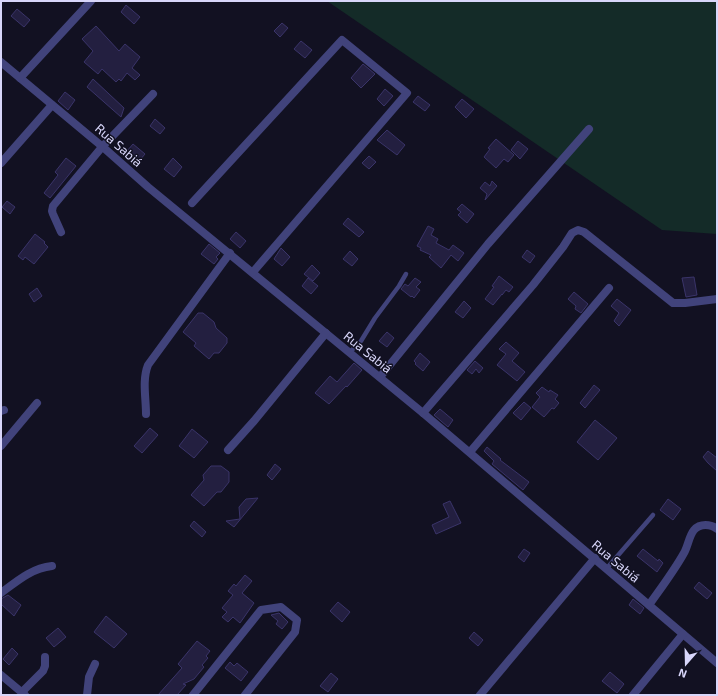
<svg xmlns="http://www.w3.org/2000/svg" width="718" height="696" viewBox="0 0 718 696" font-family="'Exo 2',sans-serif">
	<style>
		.green { fill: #142b28 }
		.building { fill: #231f40; stroke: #3a3469 }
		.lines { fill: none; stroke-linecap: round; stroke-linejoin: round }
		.lane { stroke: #41437b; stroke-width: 4.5 }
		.street { stroke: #41437b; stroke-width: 8 }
		.labels { text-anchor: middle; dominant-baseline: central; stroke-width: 3; stroke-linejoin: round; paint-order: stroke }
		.street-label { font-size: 13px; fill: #d8d6fa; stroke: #121122 }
	</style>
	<rect width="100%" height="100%" fill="#121122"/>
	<!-- green -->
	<polygon class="green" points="327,1 717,1 717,234 662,230"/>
	<!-- building -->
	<g class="building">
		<polygon points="126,5 140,17 134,24 121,12"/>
		<polygon points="17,9 30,20 24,27 11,16"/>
		<polygon points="282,23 288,28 280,37 274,31"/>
		<polygon points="96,26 119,51 125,44 140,57 132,68 140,75 135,80 127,73 121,81 119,79 116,82 102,69 98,74 84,62 93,51 82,39"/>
		<polygon points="301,41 312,50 305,58 294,49"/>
		<polygon points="363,64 375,74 361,88 351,78"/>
		<polygon points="93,79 124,108 121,117 87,87"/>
		<polygon points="385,89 393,96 384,106 377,99"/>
		<polygon points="65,92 75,100 68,110 58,101"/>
		<polygon points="418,96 430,105 425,111 413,102"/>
		<polygon points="462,99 474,109 466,118 455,107"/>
		<polygon points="155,119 165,128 160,134 150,126"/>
		<polygon points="387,130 405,145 397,155 377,140"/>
		<polygon points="496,139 514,155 508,162 504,159 496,168 484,157 490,149 488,148"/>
		<polygon points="518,141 528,149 520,159 511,150"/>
		<polygon points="133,144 145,154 140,160 135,157 134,158 127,151"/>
		<polygon points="369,156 376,162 369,169 362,163"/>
		<polygon points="66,158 76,166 50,198 44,193 58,175 55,172"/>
		<polygon points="173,158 182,167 174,177 164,169"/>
		<polygon points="492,181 497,186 485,200 487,194 480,188 485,182 490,186"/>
		<polygon points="7,201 15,207 10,214 2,207"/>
		<polygon points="462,204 474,214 467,223 458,215 461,212 457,209"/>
		<polygon points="348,218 364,232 359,237 343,224"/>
		<polygon points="428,226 434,229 431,235 438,239 436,243 449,250 453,245 464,253 458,261 451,255 441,268 429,257 431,255 420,250 421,248 417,246"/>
		<polygon points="236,232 246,241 240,248 230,239"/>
		<polygon points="35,234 45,242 44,243 48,247 34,264 25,257 23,260 18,256"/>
		<polygon points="209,244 220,253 216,257 218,259 214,264 201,254"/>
		<polygon points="281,248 290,257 282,266 274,259"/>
		<polygon points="527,250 535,256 530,263 522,257"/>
		<polygon points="350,251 358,259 352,266 343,259"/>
		<polygon points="312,265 320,273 313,281 304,274"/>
		<polygon points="499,276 513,287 509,292 506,290 502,295 502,294 493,305 485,299 494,287 492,286"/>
		<polygon points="694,277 697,295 686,297 682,278"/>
		<polygon points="308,278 318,286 311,294 302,286"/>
		<polygon points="415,278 421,282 416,287 420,290 414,298 412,296 411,297 401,289 405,284 408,286"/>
		<polygon points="37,288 42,296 34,302 29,294"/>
		<polygon points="574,292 588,304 581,313 575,309 576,306 568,299"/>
		<polygon points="617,299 631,310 619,326 614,321 619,313 611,306"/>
		<polygon points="464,301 471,308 463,318 455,312"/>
		<polygon points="198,313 203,313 214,322 216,328 227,338 227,343 219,353 214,353 209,359 194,346 196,343 183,332"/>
		<polygon points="387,332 394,338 387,347 379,341"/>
		<polygon points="506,342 519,353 512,361 525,372 517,381 497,365 506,354 499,349"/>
		<polygon points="420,353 430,362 423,371 415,364 416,363 414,361"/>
		<polygon points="475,361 483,368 479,373 476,369 472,374 467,370"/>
		<polygon points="354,363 362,370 347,387 346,386 329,404 315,393 330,376 337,382"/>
		<polygon points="594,385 600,390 585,408 580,403"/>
		<polygon points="542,387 549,392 550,390 558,395 555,399 559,403 554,409 552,408 544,417 532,407 540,397 536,393"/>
		<polygon points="524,402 531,408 521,420 513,413"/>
		<polygon points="440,409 453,420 448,427 434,415"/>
		<polygon points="595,420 617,438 598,460 577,442"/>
		<polygon points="150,428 158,435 142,453 134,446"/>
		<polygon points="192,429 208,442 194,458 179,446"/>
		<polygon points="487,447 501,459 500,460 529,482 523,490 492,464 494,461 484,451"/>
		<polygon points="708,451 717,458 717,471 708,463 703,457"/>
		<polygon points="275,464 281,469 272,480 267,475"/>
		<polygon points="211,466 221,466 229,472 229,482 221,492 217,492 204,506 191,495 204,480 203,475"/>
		<polygon points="258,498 234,527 226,521 240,519 239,507 246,499"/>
		<polygon points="668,499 681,509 673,520 660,510"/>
		<polygon points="450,501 461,523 436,534 432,525 449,517 443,504"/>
		<polygon points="194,521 206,532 202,537 190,526"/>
		<polygon points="524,549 530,553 524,562 518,557"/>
		<polygon points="643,549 658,561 659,559 663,563 657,572 637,556"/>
		<polygon points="245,575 252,581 242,593 254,603 240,623 233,617 228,622 222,617 227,612 222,608 233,595 228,591 234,584 236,586"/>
		<polygon points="699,582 712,593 707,599 694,588"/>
		<polygon points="8,595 21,605 14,616 1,604 1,599"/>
		<polygon points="633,599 644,608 640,614 629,605"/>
		<polygon points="338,602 350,612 342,622 330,611"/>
		<polygon points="279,613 288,622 282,629 276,624 278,621 271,615"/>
		<polygon points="106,616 127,634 114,648 94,632"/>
		<polygon points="58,628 66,637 54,647 46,638"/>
		<polygon points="474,632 483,640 478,646 469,638"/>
		<polygon points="197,641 210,651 206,656 208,658 202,665 204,667 194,679 183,684 186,685 177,695 158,695 182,668 178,664"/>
		<polygon points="12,648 18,654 9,665 3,659"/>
		<polygon points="230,662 234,666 237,663 248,672 241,681 225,668"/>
		<polygon points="610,672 624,684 617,693 602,681"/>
		<polygon points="331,673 338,679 328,692 320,686"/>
	</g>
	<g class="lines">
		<!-- lane -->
		<g class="lane">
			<polyline points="350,352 361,341 375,318 399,286 406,274"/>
			<polyline points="607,568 653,515"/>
		</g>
		<!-- street -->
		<g class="street">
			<polyline points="1,62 104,148 148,187 423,413 717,663"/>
			<polyline points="20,78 91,1"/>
			<polyline points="1,163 52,105"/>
			<polyline points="192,203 342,40 407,93 253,272"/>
			<polyline points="61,232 53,214 52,211 53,206 102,147 153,94"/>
			<polyline points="380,377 488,244 589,129"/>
			<polyline points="1,411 4,410"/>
			<polyline points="423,413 533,285 563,247 572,233 578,230 584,232 673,303 685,303 717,299"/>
			<path d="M146,414C146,398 142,380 148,365L230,253"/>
			<polyline points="1,446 37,403"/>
			<polyline points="228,450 254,421 326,333"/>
			<polyline points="470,452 609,288"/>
			<path d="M1,593C17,581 32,568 52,566"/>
			<path d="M649,605C661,588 674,571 684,553C688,546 689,536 694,530C700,523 711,524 717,529"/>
			<polyline points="1,675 25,695"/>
			<polyline points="22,692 43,671 45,666 45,657"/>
			<polyline points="87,695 89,677 95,664"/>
			<polyline points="193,695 261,610 281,607 297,620 295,632 245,695"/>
			<polyline points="480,695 595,558"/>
			<polyline points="633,695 683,634"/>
		</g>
	</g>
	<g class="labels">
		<!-- street labels -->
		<g class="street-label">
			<text transform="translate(119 145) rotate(41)">Rua Sabiá</text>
			<text transform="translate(368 352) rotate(39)">Rua Sabiá</text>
			<text transform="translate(616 561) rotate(40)">Rua Sabiá</text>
		</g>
	</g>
	<!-- border -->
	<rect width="718" height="696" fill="none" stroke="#d8d6fa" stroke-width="4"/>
	<!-- north arrow -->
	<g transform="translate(686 664) rotate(200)" stroke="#121122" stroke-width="3" paint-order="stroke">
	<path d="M0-3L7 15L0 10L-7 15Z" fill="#d8d6fa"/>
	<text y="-6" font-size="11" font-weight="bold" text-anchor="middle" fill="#d8d6fa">N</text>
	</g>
</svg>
